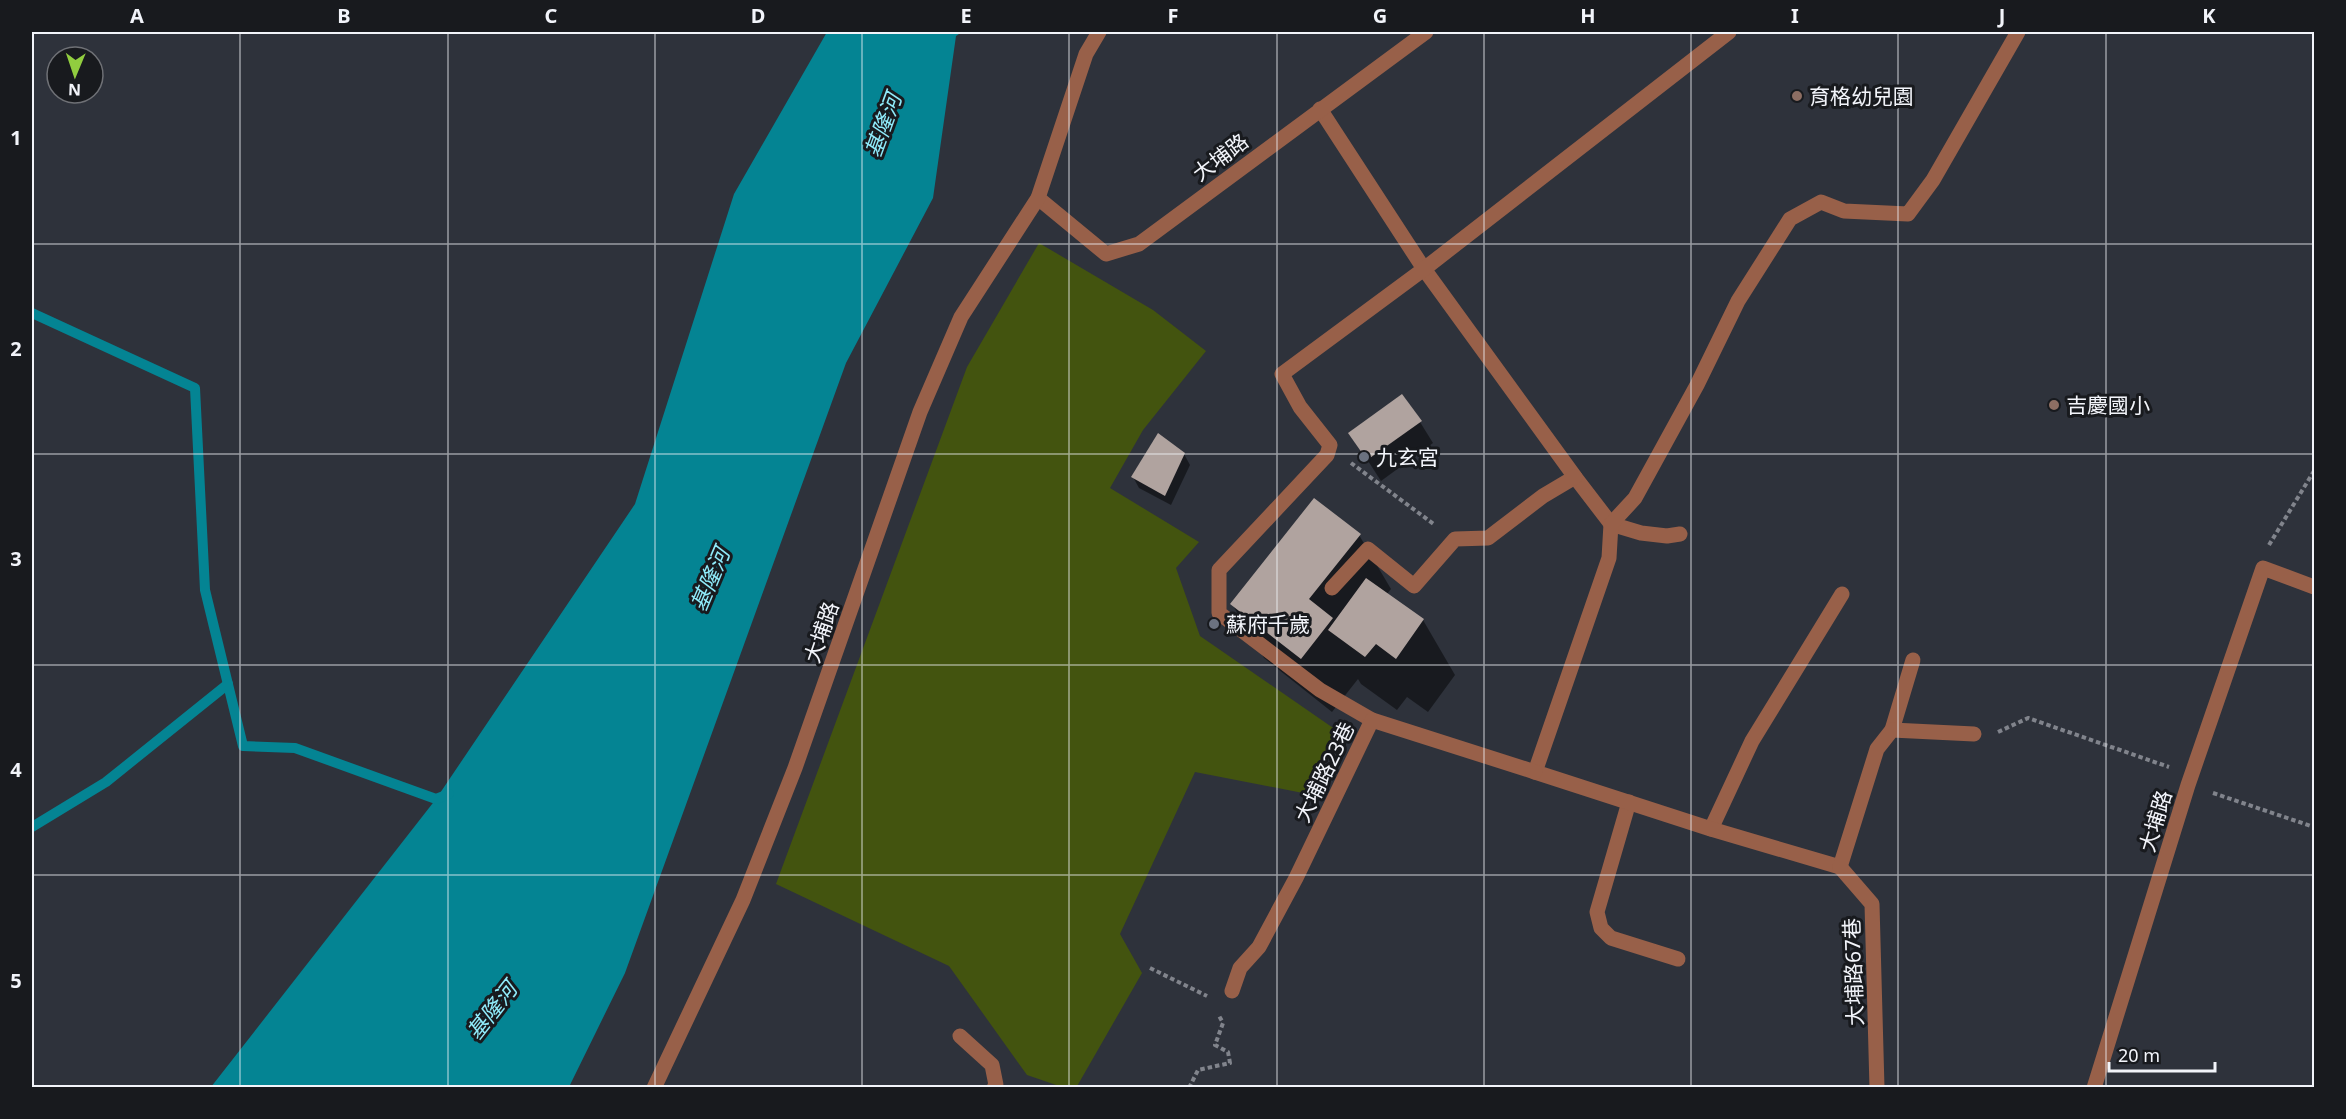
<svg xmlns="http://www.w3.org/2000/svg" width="2346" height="1119" viewBox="0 0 2346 1119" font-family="'Noto Sans','Noto Sans TC',sans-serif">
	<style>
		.green { fill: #43540f }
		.water { fill: #048493 }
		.shadow { fill: #0007 }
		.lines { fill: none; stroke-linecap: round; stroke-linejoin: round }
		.stream { stroke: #048493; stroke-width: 10 }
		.building { fill: #b0a39f }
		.path { stroke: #81848c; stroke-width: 4; stroke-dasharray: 4.5 3; stroke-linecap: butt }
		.service { stroke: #986049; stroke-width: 15 }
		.minor { stroke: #986049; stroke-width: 15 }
		.grid { fill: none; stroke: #f2f4fa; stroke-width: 1.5; stroke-opacity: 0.55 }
		.education-dot { fill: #8d6e63; stroke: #181a1e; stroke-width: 2 }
		.worship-dot { fill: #6b7280; stroke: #181a1e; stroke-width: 2 }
		.labels { text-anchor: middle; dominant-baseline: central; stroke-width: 6; stroke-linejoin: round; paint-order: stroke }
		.poi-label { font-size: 21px; fill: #f2f4fa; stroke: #181a1e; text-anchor: start }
		.street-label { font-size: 21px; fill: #f2f4fa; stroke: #181a1e }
		.water-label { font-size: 22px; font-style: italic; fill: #90ecfb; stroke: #181a1e }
		.neatline { fill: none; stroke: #f2f4fa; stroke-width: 2 }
		.grid-label { font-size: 20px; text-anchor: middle; font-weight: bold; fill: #f2f4fa }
	</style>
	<rect width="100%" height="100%" fill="#2e323b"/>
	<!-- green -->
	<polygon class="green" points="1039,243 1153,310 1206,351 1143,430 1110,488 1199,542 1176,568 1200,636 1339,732 1303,793 1195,772 1120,934 1142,973 1076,1088 1062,1087 1027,1075 949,966 776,884 967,367"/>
	<!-- water -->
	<polygon class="water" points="827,32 962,32 956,36 933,198 846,363 625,973 569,1087 211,1087 436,799 635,504 734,194"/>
	<!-- shadow -->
	<g class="shadow">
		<polygon points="1420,422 1433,443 1381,481 1350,433"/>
		<polygon points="1184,454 1190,465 1171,505 1139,488 1133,477"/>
		<polygon points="1359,535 1391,589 1387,594 1423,620 1455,675 1428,712 1407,697 1397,710 1361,684 1358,679 1332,712 1264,658 1232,604"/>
	</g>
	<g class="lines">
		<!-- stream -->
		<g class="stream">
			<polyline points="32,313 195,388 205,590 243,746 295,748 436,799 449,794"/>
			<polyline points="32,827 106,782 228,684"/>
		</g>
	</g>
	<!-- building -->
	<g class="building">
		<polygon points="1402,394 1422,421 1367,460 1348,433"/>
		<polygon points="1158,433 1185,453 1165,496 1131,477"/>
		<polygon points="1314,498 1361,534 1309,599 1333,618 1301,659 1230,604"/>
		<polygon points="1366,578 1424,619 1396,659 1376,644 1365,657 1328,630"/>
	</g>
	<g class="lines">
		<!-- path -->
		<g class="path">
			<polyline points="1351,463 1435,525"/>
			<polyline points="2269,545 2314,471"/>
			<polyline points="1998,732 2028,718 2169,767"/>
			<polyline points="2213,793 2314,827"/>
			<polyline points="1150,968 1207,996"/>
			<polyline points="1189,1088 1198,1070 1230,1063 1228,1052 1215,1045 1223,1023 1218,1014"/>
		</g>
		<!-- service -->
		<g class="service">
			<polyline points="1320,109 1424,269 1575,477 1611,524 1641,533 1667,536 1680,534"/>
			<polyline points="1332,588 1368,549 1414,586 1455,539 1488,538 1543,496 1575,477"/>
			<polyline points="1372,720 1320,690 1219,613 1219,570 1327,455 1330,445 1300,407 1282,374 1424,269 1729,32"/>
			<polyline points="1892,730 1913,660"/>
			<polyline points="1629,802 1597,912 1601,928 1611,938 1678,959"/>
			<polyline points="1711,829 1752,741 1842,594"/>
			<polyline points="1840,867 1711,829 1535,772 1609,558 1611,524 1635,498 1697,385 1738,301 1790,219 1821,202 1844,211 1908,214 1933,180 2018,32"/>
			<polyline points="1840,867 1872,904 1877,1088"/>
			<polyline points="1840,867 1877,749 1892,730 1974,734"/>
			<polyline points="1232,991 1240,968 1259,947 1296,878 1372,720 1535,772"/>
			<polyline points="960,1036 992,1065 996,1085 994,1088"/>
			<polyline points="2094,1088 2188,785 2263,568 2314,587"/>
		</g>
		<!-- minor -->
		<g class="minor">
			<polyline points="1038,198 1106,254 1139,244 1426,32"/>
			<polyline points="654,1088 743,900 795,768 920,412 961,317 1038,198 1086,54 1099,32"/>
		</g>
	</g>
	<!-- grid -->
	<path class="grid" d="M240,32V1088M448,32V1088M655,32V1088M862,32V1088M1069,32V1088M1277,32V1088M1484,32V1088M1691,32V1088M1898,32V1088M2106,32V1088M32,244H2314M32,454H2314M32,665H2314M32,875H2314"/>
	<!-- markers -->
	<g class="education-dot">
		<circle cx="1797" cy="96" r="6"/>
		<circle cx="2054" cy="405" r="6"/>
	</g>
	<g class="worship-dot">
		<circle cx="1364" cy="457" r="6"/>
		<circle cx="1214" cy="624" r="6"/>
	</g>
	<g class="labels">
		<!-- poi labels -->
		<g class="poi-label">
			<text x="1809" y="96">育格幼兒園</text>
			<text x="2066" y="405">吉慶國小</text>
			<text x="1376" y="457">九玄宮</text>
			<text x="1226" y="624">蘇府千歲</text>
		</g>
		<!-- street labels -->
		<g class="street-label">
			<text transform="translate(1220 157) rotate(-37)">大埔路</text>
			<text transform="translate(821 632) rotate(-71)">大埔路</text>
			<text transform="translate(1324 772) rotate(-64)">大埔路23巷</text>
			<text transform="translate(2155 821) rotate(-73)">大埔路</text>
			<text transform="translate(1853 972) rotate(-92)">大埔路67巷</text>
		</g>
		<!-- water labels -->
		<g class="water-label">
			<text transform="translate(882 125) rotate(-70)">基隆河</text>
			<text transform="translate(709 579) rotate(-67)">基隆河</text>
			<text transform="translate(491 1010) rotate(-52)">基隆河</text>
		</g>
	</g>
	<!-- border -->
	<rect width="2346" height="1119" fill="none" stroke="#181a1e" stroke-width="66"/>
	<!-- north arrow -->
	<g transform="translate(75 75) rotate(182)"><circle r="28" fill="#181a1e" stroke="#6f7176" stroke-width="1.5"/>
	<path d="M0-4.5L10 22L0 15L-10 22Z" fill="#91cd3f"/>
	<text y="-9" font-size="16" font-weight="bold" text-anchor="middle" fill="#f2f4fa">N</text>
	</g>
	<!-- scale -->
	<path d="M2109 1062v9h106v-9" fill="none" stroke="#f2f4fa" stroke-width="3"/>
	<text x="2118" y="1062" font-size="18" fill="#f2f4fa" stroke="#181a1e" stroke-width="4.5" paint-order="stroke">20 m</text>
	<rect x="33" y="33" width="2280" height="1053" class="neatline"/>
	<g class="grid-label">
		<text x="137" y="23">A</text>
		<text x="344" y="23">B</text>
		<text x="551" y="23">C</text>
		<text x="758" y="23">D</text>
		<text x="966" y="23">E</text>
		<text x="1173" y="23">F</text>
		<text x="1380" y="23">G</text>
		<text x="1588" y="23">H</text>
		<text x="1795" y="23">I</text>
		<text x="2002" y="23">J</text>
		<text x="2209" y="23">K</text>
		<text x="16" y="145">1</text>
		<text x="16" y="356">2</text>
		<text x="16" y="566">3</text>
		<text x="16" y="777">4</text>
		<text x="16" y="988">5</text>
	</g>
</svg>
